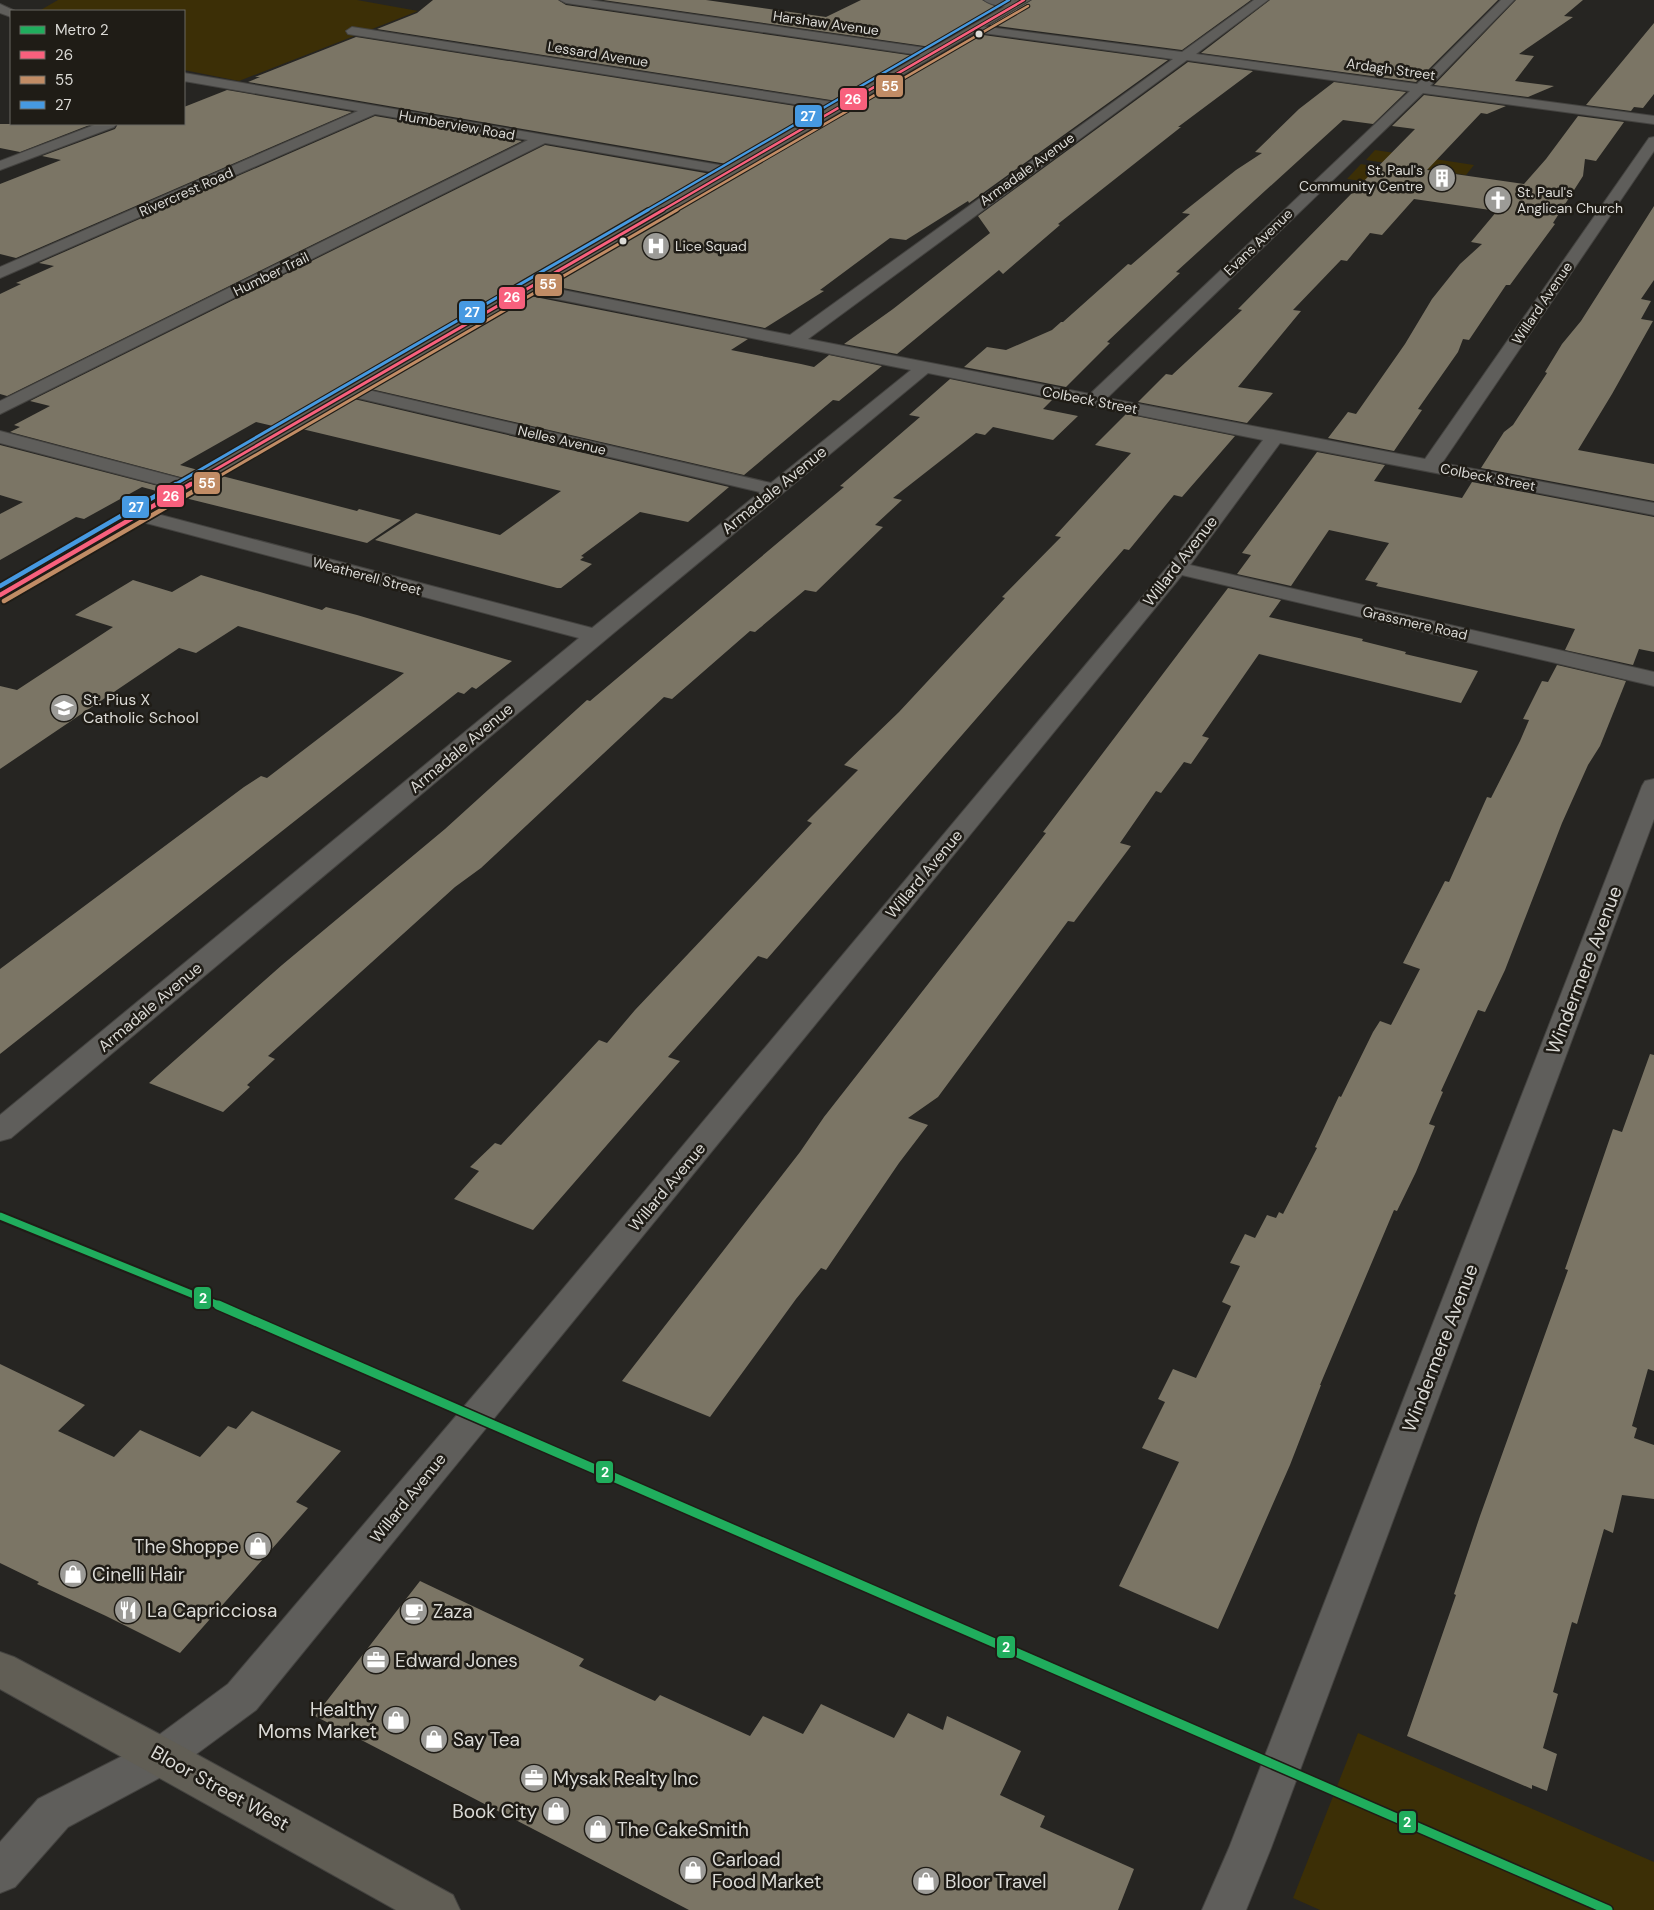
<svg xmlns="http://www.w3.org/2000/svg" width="1654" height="1910" viewBox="0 0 1654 1910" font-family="'DM Sans',sans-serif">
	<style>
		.green { fill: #3c2f06 }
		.building { fill: #7b7565 }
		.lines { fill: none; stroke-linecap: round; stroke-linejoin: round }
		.minor-casing { stroke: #444340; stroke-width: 2 }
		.major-casing { stroke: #444340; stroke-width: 2 }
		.minor { fill: #5f5e5b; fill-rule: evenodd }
		.major { fill: #615e55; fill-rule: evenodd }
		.bus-1-far2-casing { stroke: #1f1c16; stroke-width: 4.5 }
		.bus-1-far1-casing { stroke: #1f1c16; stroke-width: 5.5 }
		.bus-1-casing { stroke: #1f1c16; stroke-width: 8 }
		.bus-2-far2-casing { stroke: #1f1c16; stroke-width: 4.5 }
		.bus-2-far1-casing { stroke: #1f1c16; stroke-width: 5.5 }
		.bus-2-casing { stroke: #1f1c16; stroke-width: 8 }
		.bus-3-far2-casing { stroke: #1f1c16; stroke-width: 4.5 }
		.bus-3-far1-casing { stroke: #1f1c16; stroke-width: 5.5 }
		.bus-3-casing { stroke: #1f1c16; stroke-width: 8 }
		.bus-1-far2 { stroke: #f8607d; stroke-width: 2.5 }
		.bus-1-far1 { stroke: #f8607d; stroke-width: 3 }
		.bus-1 { stroke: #f8607d; stroke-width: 4.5 }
		.bus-2-far2 { stroke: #c18c65; stroke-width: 2.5 }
		.bus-2-far1 { stroke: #c18c65; stroke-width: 3 }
		.bus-2 { stroke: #c18c65; stroke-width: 4.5 }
		.bus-3-far2 { stroke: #4699e1; stroke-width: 2.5 }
		.bus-3-far1 { stroke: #4699e1; stroke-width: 3 }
		.bus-3 { stroke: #4699e1; stroke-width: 4.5 }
		.metro-1-far1-casing { stroke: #1f1c16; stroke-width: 11 }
		.metro-1-casing { stroke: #1f1c16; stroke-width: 12 }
		.metro-1-far1 { stroke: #20ad5d; stroke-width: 7 }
		.metro-1 { stroke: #20ad5d; stroke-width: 9 }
		.bus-dot { fill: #dbdad6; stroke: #1f1c16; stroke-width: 2 }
		.labels { text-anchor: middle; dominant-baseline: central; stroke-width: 5; stroke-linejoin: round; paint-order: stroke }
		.far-street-label { font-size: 14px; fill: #dbdad6; stroke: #1f1c16 }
		.far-poi-label { font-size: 14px; fill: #dbdad6; stroke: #1f1c16; text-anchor: start }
		.street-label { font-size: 16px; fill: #dbdad6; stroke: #1f1c16 }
		.poi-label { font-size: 16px; fill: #dbdad6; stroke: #1f1c16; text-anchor: start }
		.near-street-label { font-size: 19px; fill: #dbdad6; stroke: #1f1c16 }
		.near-poi-label { font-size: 19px; fill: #dbdad6; stroke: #1f1c16; text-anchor: start }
		.line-badge { stroke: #1f1c16; stroke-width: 2 }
		.badge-label { font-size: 14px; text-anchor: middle; font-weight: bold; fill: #fff }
	</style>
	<rect width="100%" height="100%" fill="#262522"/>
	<!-- green -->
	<g class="green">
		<polygon points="58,0 357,0 418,11 239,81 184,70 184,11 39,11"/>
		<polygon points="1375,150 1474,165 1466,175 1366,160"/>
		<polygon points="1361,164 1383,168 1369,182 1347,179"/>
		<polygon points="1358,1733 1654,1862 1654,1910 1320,1910 1293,1898"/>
	</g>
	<!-- building -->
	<g class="building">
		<polygon points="433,0 558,0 566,5 915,56 837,101 377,29 417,13"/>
		<polygon points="603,0 706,0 826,17 861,0 982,0 999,8 931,47"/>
		<polygon points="1032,0 1251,0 1182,50 990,25"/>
		<polygon points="1270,0 1498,0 1416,82 1201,53"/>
		<polygon points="1516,0 1583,0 1564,16 1573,17 1519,54 1534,56 1515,81 1554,86 1528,97 1434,85"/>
		<polygon points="1654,23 1654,94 1643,108 1634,107 1631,111 1586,105"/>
		<polygon points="976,34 1168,60 969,203 968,201 906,240 890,238 820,290 824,291 765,328 548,285"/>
		<polygon points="356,37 821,110 727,164 248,82 260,77 255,77"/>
		<polygon points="1188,62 1253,71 1178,127 1181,127 1058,224 1060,225 1003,274 999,270 897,354 844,344 893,309 990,233 978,216"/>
		<polygon points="1334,82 1406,92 1373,124 1343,120 1176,272 1180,273 1107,342 1110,343 1066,387 964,367 987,347 1006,350 1052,330 1061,322 1063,322 1128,264 1131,265 1190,214 1182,213 1236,170 1262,153 1255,152 1299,109"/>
		<polygon points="227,90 352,112 16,258 0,254 0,184 61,160 42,156 115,129 118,124 184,124 184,107"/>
		<polygon points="1424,95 1506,106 1487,114 1481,113 1427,170 1524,184 1546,159 1578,116 1624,122 1596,161 1585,159 1583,176 1553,223 1555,224 1510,285 1506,285 1469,340 1463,339 1458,352 1418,409 1422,410 1394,451 1328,438 1348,412 1356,414 1405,344 1432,299 1460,264 1482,244 1471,242 1497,211 1414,199 1382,235 1370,233 1347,261 1341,260 1293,310 1301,311 1238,387 1273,393 1247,423 1138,402 1166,374 1172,375 1242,310 1238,309 1415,129 1392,126"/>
		<polygon points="375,116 522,141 7,396 0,394 0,294 21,284 16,283 54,266 39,263"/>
		<polygon points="0,124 92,124 20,152 0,148"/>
		<polygon points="545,145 711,174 273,426 256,422 180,465 198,470 184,478 10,432 20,427 14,425 50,406 30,401"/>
		<polygon points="1654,206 1654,280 1641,299 1651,301 1641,319 1653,321 1612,394 1578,450 1654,464 1654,501 1481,468 1504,432 1513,425 1547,373 1545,372 1562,344 1581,321"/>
		<polygon points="530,296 748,339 731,350 801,364 814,367 829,355 882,366 839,401 833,400 744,475 371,389"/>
		<polygon points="950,379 1052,400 1043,409 1078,416 1053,440 993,427 985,435 976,433 893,498 902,500 875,525 883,527 816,592 805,590 755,632 750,631 672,699 664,697 481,868 455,887 268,1056 275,1059 247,1085 250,1087 223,1112 149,1083 282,965 445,829 587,700 590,701 844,487 840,486 920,417 909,415"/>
		<polygon points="354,399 729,487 688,522 640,512 581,556 584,557 580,560 592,564 561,588 557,588 375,540 416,513 500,535 561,491 302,429"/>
		<polygon points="1126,414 1235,436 1182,497 1174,495 1129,550 1124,549 767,959 758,956 668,1057 680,1061 533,1230 454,1199 479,1171 470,1167 495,1143 501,1145 599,1040 607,1043 635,1010 812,823 807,821 858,770 844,765 899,712 1005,598 1002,597 1061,537 1055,536 1131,453 1095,445"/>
		<polygon points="0,445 166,488 160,492 142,487 84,519 76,517 0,560 0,514 23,502 0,495"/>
		<polygon points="1317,452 1385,465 1374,481 1462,498 1472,482 1654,517 1654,652 1639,649 1633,665 1565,650 1575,629 1376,586 1378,583 1365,580 1389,543 1329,530 1291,586 1237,574 1251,555 1242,553"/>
		<polygon points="222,476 357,511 359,509 401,520 367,543 185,498"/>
		<polygon points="201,575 322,610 326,607 357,615 512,661 476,689 472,687 464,694 458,692 0,1054 0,969 244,787 261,776 267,778 404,673 238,626 196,653 179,648 0,769 0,686 17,690 113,627 75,615 133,580 172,592"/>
		<polygon points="1228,588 1281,600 1269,617 1363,639 1362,641 1406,652 1405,654 1478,671 1461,703 1259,654 1202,736 1209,738 1191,764 1184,762 1161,793 1156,791 1120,843 1131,846 1074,922 1068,921 938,1097 908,1118 928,1125 899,1163 826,1270 821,1268 796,1299 710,1417 622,1381 800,1152 824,1117 1015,873 1046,833 1043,832"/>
		<polygon points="1557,665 1626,681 1600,746 1588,765 1562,823 1505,970 1485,1012 1478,1010 1441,1091 1443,1092 1429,1124 1435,1126 1416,1172 1397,1211 1394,1210 1320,1385 1321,1385 1290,1465 1218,1629 1119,1586 1179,1462 1142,1448 1165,1402 1158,1399 1173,1369 1196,1378 1231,1306 1222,1302 1240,1266 1230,1263 1245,1234 1255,1238 1267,1215 1276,1218 1279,1212 1283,1214 1317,1148 1315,1147 1339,1096 1341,1097 1373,1032 1380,1021 1391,1025 1420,969 1403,963 1445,881 1449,882 1487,797 1491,798 1520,741 1529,720 1523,719 1542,681 1548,682"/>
		<polygon points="1650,1054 1654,1055 1654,1371 1648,1369 1632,1426 1637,1428 1634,1438 1654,1445 1654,1499 1622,1495 1613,1533 1604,1529 1577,1624 1572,1622 1553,1692 1558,1694 1543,1748 1557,1754 1547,1791 1532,1785 1532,1789 1407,1736 1456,1595 1454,1594 1480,1516 1568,1270 1565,1269 1613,1129 1622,1132"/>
		<polygon points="0,1364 85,1405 58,1431 114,1457 140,1430 200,1457 228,1426 236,1429 252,1411 341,1451 296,1502 308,1508 180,1653 106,1616 37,1584 39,1582 0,1563"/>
		<polygon points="420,1581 584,1659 579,1666 655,1701 660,1695 750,1736 763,1716 803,1734 821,1704 894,1738 908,1713 943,1730 947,1716 1021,1751 1000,1795 1045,1816 1040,1827 1134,1869 1118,1910 689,1910 315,1716"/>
	</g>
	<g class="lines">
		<!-- minor casing -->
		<g class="minor-casing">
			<g id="minor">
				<polygon points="560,0 590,0 933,49 939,53 933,57 566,3"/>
				<path d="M984,0H1014L1023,4C1016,10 991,6 984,0Z"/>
				<path d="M1254,0H1268L1196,54L1417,84L1501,0H1514L1430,86L1654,116V124L1423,93L1107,398L1425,459L1649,138L1654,137V151L1442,463L1654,503V515L1280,443L1190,565L1654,672V686L1182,575L256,1710L176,1769L68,1827L15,1887L0,1893V1842L38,1799L148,1743L228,1684L490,1376L1170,564L1263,440L928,373L616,631L11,1138L0,1141V1115L579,638L131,519L128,515L131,511L138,509L592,628L760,492L345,395L342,391L345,387L351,386L771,483L911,370L527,293L521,291L519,288L521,285L527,283L790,335L1173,59L976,32L972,31L970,28L972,25L1182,52ZM1187,60L1410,91L1090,394L808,339Z"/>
				<polygon points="0,4 15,11 11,11 11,17 0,13"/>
				<polygon points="352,27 839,103 846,107 839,111 348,34 346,31"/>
				<polygon points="184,73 731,167 738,171 731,175 545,143 0,414 0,401 528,140 375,114 0,278 0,267 358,111 184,81"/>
				<polygon points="97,124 116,124 114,127 0,170 0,161"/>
				<polygon points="0,431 194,482 197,486 194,490 187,492 0,443"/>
				<polygon points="1654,779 1654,819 1271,1848 1246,1910 1202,1910 1229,1848 1642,786 1645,781"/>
			</g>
		</g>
		<!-- major casing -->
		<g class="major-casing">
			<g id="major">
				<polygon points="1016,0 1030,0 8,600 0,601 0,586"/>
				<polygon points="0,1652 14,1657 176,1743 453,1895 460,1910 396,1910 0,1689"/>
			</g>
		</g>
		<!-- minor -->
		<use href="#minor" class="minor"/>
		<!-- major -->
		<use href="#major" class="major"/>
		<!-- bus-1-far2 casing -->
		<g class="bus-1-far2-casing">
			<polyline id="bus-1-far2" points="661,211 1024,0"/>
		</g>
		<!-- bus-1-far1 casing -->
		<g class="bus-1-far1-casing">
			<polyline id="bus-1-far1" points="189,485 663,210"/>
		</g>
		<!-- bus-1 casing -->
		<g class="bus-1-casing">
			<polyline id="bus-1" points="0,595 191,484"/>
		</g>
		<!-- bus-2-far2 casing -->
		<g class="bus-2-far2-casing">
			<polyline id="bus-2-far2" points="675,211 1028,6"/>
		</g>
		<!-- bus-2-far1 casing -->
		<g class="bus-2-far1-casing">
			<polyline id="bus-2-far1" points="204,485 677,210"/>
		</g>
		<!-- bus-2 casing -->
		<g class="bus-2-casing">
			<polyline id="bus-2" points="4,601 206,484"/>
		</g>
		<!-- bus-3-far2 casing -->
		<g class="bus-3-far2-casing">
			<polyline id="bus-3-far2" points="646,211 1009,0"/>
		</g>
		<!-- bus-3-far1 casing -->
		<g class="bus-3-far1-casing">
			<polyline id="bus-3-far1" points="174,485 648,210"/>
		</g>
		<!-- bus-3 casing -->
		<g class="bus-3-casing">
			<polyline id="bus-3" points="0,586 176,484"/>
		</g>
		<!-- bus-1-far2 -->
		<use href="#bus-1-far2" class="bus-1-far2"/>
		<!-- bus-1-far1 -->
		<use href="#bus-1-far1" class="bus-1-far1"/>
		<!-- bus-1 -->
		<use href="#bus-1" class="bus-1"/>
		<!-- bus-2-far2 -->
		<use href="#bus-2-far2" class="bus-2-far2"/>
		<!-- bus-2-far1 -->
		<use href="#bus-2-far1" class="bus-2-far1"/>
		<!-- bus-2 -->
		<use href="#bus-2" class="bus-2"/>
		<!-- bus-3-far2 -->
		<use href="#bus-3-far2" class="bus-3-far2"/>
		<!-- bus-3-far1 -->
		<use href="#bus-3-far1" class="bus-3-far1"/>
		<!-- bus-3 -->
		<use href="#bus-3" class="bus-3"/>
		<!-- metro-1-far1 casing -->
		<g class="metro-1-far1-casing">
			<polyline id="metro-1-far1" points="0,1216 221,1306"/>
		</g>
		<!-- metro-1 casing -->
		<g class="metro-1-casing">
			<polyline id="metro-1" points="218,1305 1608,1910"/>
		</g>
		<!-- metro-1-far1 -->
		<use href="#metro-1-far1" class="metro-1-far1"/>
		<!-- metro-1 -->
		<use href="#metro-1" class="metro-1"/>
	</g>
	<!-- icons -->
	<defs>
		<g id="building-disc" transform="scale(1.4375)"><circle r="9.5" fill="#9c9b97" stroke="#1f1c16"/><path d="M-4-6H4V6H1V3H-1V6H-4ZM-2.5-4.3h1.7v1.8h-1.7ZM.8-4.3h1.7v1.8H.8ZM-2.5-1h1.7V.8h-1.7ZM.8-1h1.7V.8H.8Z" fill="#fff"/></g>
		<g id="church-disc" transform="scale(1.4375)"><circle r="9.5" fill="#9c9b97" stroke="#1f1c16"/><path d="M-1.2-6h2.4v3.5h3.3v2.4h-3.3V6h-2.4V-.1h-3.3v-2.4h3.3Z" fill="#fff"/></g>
		<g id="hospital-disc" transform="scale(1.4375)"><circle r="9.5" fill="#9c9b97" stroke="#1f1c16"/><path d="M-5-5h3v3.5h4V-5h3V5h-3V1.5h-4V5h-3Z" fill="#fff"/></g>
		<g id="school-disc" transform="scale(1.4375)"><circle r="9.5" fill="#9c9b97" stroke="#1f1c16"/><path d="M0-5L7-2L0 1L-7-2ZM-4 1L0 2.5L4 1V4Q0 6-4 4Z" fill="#fff"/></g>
		<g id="shop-disc" transform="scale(1.4375)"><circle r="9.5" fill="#9c9b97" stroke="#1f1c16"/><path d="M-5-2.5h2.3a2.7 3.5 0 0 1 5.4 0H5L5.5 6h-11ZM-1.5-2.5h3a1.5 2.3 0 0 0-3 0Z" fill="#fff"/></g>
		<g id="restaurant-disc" transform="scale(1.4375)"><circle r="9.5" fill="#9c9b97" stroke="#1f1c16"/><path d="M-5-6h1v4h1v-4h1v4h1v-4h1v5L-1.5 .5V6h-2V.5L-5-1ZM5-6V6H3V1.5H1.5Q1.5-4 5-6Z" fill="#fff"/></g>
		<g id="cafe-disc" transform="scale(1.4375)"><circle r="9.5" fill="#9c9b97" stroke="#1f1c16"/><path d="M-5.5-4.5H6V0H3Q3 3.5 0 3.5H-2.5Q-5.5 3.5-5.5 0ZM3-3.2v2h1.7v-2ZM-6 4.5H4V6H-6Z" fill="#fff"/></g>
		<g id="office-disc" transform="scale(1.4375)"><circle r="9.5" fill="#9c9b97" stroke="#1f1c16"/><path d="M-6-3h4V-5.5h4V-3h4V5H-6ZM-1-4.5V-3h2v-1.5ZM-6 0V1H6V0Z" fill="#fff"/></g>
	</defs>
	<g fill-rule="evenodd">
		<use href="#building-disc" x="1442" y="178"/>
		<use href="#church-disc" x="1498" y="200"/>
		<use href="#hospital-disc" x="656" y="246"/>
		<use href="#school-disc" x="64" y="708"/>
		<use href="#shop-disc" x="258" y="1546"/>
		<use href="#shop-disc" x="73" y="1574"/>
		<use href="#restaurant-disc" x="128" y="1610"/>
		<use href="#cafe-disc" x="414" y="1611"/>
		<use href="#office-disc" x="376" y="1660"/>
		<use href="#shop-disc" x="396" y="1720"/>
		<use href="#shop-disc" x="434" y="1739"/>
		<use href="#office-disc" x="534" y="1778"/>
		<use href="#shop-disc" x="556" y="1811"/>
		<use href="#shop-disc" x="598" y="1829"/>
		<use href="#shop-disc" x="693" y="1870"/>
		<use href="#shop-disc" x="926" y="1881"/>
	</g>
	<!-- markers -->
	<g class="bus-dot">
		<circle cx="979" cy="34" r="4.5"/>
		<circle cx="623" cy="241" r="4.5"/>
	</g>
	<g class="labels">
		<!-- far-street labels -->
		<g class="far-street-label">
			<text transform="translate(826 23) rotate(8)">Harshaw Avenue</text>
			<text transform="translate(598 54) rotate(9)">Lessard Avenue</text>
			<text transform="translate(1391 69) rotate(8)">Ardagh Street</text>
			<text transform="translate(457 125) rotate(10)">Humberview Road</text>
			<text transform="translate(1027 169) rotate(-36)">Armadale Avenue</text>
			<text transform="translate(186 192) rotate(-24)">Rivercrest Road</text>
			<text transform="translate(1258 242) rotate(-44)">Evans Avenue</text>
			<text transform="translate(271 274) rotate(-26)">Humber Trail</text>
			<text transform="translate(1542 303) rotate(-56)">Willard Avenue</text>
			<text transform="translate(1090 400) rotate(11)">Colbeck Street</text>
			<text transform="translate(562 440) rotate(13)">Nelles Avenue</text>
			<text transform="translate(1488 477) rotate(11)">Colbeck Street</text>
			<text transform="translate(367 576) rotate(15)">Weatherell Street</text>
			<text transform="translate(1415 623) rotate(13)">Grassmere Road</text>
		</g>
		<!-- far-poi labels -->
		<g class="far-poi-label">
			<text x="1423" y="170" text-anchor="end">St. Paul's<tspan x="1423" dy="16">Community Centre</tspan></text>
			<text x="1517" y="192">St. Paul's<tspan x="1517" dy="16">Anglican Church</tspan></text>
			<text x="675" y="246">Lice Squad</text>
		</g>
		<!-- street labels -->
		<g class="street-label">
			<text transform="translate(774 490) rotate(-39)">Armadale Avenue</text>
			<text transform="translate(1180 561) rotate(-52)">Willard Avenue</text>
			<text transform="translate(461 748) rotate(-40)">Armadale Avenue</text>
			<text transform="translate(924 874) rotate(-50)">Willard Avenue</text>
			<text transform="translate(150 1007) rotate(-40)">Armadale Avenue</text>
			<text transform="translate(667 1187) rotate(-50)">Willard Avenue</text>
			<text transform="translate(408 1498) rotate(-51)">Willard Avenue</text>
		</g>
		<!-- poi labels -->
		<g class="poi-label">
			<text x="83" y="699">St. Pius X<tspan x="83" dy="18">Catholic School</tspan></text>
		</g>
		<!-- near-street labels -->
		<g class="near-street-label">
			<text transform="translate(1584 970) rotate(-69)">Windermere Avenue</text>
			<text transform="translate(1440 1348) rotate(-69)">Windermere Avenue</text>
			<text transform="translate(220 1788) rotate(29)">Bloor Street West</text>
		</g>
		<!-- near-poi labels -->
		<g class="near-poi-label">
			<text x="239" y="1546" text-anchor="end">The Shoppe</text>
			<text x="92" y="1574">Cinelli Hair</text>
			<text x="147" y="1610">La Capricciosa</text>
			<text x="433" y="1611">Zaza</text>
			<text x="395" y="1660">Edward Jones</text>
			<text x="377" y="1709" text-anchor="end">Healthy<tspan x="377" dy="22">Moms Market</tspan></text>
			<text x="453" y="1739">Say Tea</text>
			<text x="553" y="1778">Mysak Realty Inc</text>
			<text x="537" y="1811" text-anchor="end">Book City</text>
			<text x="617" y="1829">The CakeSmith</text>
			<text x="712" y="1859">Carload<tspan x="712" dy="22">Food Market</tspan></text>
			<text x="945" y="1881">Bloor Travel</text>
		</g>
	</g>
	<g class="line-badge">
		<rect x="875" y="74" width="29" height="24" rx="5" fill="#c18c65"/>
		<rect x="839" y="87" width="29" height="24" rx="5" fill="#f8607d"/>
		<rect x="794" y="104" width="29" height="24" rx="5" fill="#4699e1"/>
		<rect x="534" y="273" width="29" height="24" rx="5" fill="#c18c65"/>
		<rect x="498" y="286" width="28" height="24" rx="5" fill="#f8607d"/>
		<rect x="458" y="300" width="28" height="24" rx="5" fill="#4699e1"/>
		<rect x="193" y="471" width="28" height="24" rx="5" fill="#c18c65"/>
		<rect x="156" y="484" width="29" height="24" rx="5" fill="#f8607d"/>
		<rect x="121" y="495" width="29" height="24" rx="5" fill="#4699e1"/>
		<rect x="193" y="1286" width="19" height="24" rx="5" fill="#20ad5d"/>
		<rect x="595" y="1460" width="19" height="24" rx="5" fill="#20ad5d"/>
		<rect x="996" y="1635" width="20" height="24" rx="5" fill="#20ad5d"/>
		<rect x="1398" y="1810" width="19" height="24" rx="5" fill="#20ad5d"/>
	</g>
	<g class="badge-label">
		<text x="890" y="91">55</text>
		<text x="853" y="104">26</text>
		<text x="808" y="121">27</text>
		<text x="548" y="289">55</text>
		<text x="512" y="302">26</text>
		<text x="472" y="317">27</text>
		<text x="207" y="488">55</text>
		<text x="171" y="501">26</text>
		<text x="136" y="512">27</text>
		<text x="203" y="1303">2</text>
		<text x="605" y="1477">2</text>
		<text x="1006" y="1652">2</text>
		<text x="1407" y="1827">2</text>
	</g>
	<!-- legend -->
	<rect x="10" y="10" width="175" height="115" fill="#1f1c16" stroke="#6a6863"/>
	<rect x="20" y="26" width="25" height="8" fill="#20ad5d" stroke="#6a6863"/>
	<text x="55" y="35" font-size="15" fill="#dbdad6">Metro 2</text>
	<rect x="20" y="51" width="25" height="8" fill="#f8607d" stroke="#6a6863"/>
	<text x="55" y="60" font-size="15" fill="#dbdad6">26</text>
	<rect x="20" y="76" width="25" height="8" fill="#c18c65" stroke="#6a6863"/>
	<text x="55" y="85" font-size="15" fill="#dbdad6">55</text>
	<rect x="20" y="101" width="25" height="8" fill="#4699e1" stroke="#6a6863"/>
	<text x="55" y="110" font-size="15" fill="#dbdad6">27</text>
</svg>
